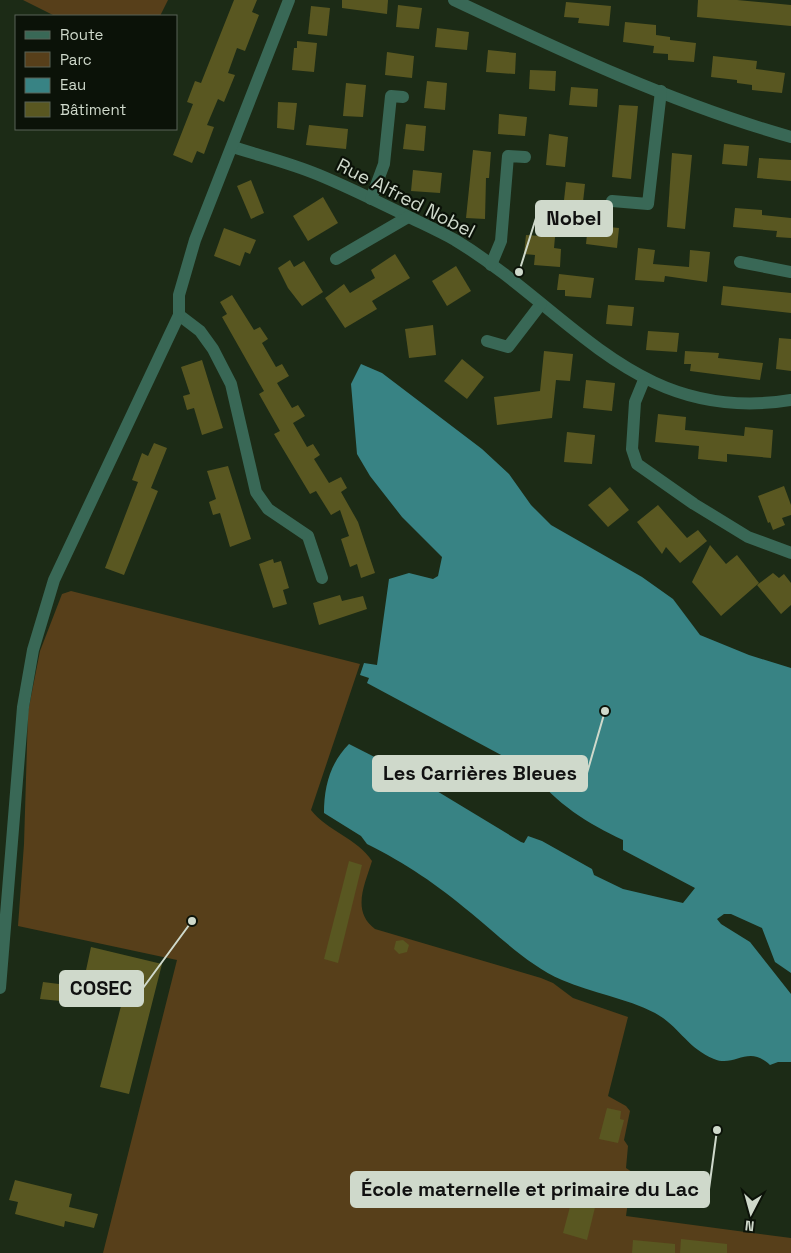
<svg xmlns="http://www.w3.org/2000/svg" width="791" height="1253" viewBox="0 0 791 1253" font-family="'Space Grotesk',sans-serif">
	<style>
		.green { fill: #573f1a }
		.water { fill: #388384 }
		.building { fill: #595721 }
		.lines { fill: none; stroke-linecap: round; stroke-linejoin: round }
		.minor { stroke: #396856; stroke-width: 12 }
		.labels { text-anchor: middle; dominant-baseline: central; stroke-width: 4.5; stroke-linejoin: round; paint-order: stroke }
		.street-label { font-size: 19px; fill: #cfd9cb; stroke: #0b1208 }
		.leader { fill: none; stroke: #cfd9cb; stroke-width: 2 }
		.callout-dot { fill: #cfd9cb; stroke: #0b1208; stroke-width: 2 }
		.callout { fill: #cfd9cb; stroke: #cfd9cb; stroke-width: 2 }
		.callout-label { font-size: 20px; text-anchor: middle; font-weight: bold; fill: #111 }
	</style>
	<rect width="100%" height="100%" fill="#1c2b16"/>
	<!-- green -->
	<g class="green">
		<polygon points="23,0 168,0 160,16 55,16"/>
		<path d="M71,591L360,664L311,810C327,831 357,838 372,861C365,884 351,911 375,929L541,978L553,983L573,998L628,1017L608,1096L626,1106L630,1111L624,1140L628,1146L626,1168L632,1172L626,1216L791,1238V1253H103L177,960L18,926L24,844L28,712L40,651L62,594Z"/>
	</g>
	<!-- water -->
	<path class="water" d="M361,364L382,373L482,449L509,474L531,505L551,525L642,577L673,599L700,635L749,655L791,668V973L775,962L762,928L731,914H724L717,919L721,924L750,942L791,994V1062H778L770,1065C748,1044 735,1068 714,1059C687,1048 679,1026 655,1013C626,998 592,993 562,980C528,965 499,936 471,913C436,884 407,864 367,844L361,836L324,813C324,787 330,763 349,744L412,776L521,842L524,843L528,836L542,841L592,869L594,875L623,889L683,903L695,888L623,850V840C589,824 554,803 533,772L367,683L369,678L360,675L364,663L377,665L389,579L409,573L433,579L438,576L442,557L402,517L370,476L357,454L351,384Z"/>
	<!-- building -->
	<g class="building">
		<polygon points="234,0 257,0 252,12 259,15 245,51 237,48 228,73 235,75 224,102 218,99 207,125 214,127 204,154 197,151 192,163 173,155 193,104 187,102 195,81 201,83"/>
		<polygon points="342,0 388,0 387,14 342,8"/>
		<polygon points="698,0 737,0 791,5 791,26 697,17"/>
		<polygon points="566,2 611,6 609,26 578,23 579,18 564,17"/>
		<polygon points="398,5 422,8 419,29 396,27"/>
		<polygon points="311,6 330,8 327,36 308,34"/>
		<polygon points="625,22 656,25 656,35 670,37 670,40 696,43 694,62 668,60 668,54 653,53 654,46 623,42"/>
		<polygon points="437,28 469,32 467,50 435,47"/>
		<polygon points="297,41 317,43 314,72 292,70 294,48 297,48"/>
		<polygon points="488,50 516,53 515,74 486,72"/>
		<polygon points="387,52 414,56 412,78 385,75"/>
		<polygon points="713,56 757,61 756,69 785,73 782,93 752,90 752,85 737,83 737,80 711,77"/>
		<polygon points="530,70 556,71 555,91 529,89"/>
		<polygon points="427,81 447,83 445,110 424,108"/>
		<polygon points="346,83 366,85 363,117 343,116"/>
		<polygon points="571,87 598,89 597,107 569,105"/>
		<polygon points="278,102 297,103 294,130 277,128"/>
		<polygon points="619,105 638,106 631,179 612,177"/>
		<polygon points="499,114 527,117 525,136 498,134"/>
		<polygon points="406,124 426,126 424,151 403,149"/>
		<polygon points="309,125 348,129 346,149 306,145"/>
		<polygon points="549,134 568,137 565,167 546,165"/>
		<polygon points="724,144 749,146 747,166 722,164"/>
		<polygon points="473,150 491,152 489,178 486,178 485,219 466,218"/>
		<polygon points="672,153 692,155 685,229 667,227"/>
		<polygon points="759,158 791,160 791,181 757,178"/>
		<polygon points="413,170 442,173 440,193 411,191"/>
		<polygon points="251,180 264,213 251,219 237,186"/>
		<polygon points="566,182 585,184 582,211 563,209"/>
		<polygon points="323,197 338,223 308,241 293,216"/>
		<polygon points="735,208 762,210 762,215 791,218 791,238 776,237 777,231 733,227"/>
		<polygon points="588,225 619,228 617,248 586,244"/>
		<polygon points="224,228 256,240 250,254 245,252 240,266 214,256"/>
		<polygon points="526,235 555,237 554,248 561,249 560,267 534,265 535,255 524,254"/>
		<polygon points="638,248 655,250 653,264 689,267 690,250 710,252 707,282 665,276 664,282 635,280"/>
		<polygon points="395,254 410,278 372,301 377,309 345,328 325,298 344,284 350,293 375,278 371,270"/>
		<polygon points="290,260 294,267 304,261 323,292 302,306 288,288 278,268"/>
		<polygon points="456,266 471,291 447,306 432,281"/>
		<polygon points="559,274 594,278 591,298 565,296 565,290 557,290"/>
		<polygon points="723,286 791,293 791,313 721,305"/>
		<polygon points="232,295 254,330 260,327 268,339 262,343 276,367 282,364 289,376 277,383 292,408 298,405 305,416 293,423 307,447 313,444 320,455 314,459 329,483 341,477 347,488 341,492 358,522 375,573 361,578 357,564 350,567 341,539 349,536 340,510 331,515 316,491 310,494 274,434 280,431 259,394 264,391 222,317 227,314 220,302"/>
		<polygon points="608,305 634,307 632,326 606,324"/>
		<polygon points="433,325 436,355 409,358 405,329"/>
		<polygon points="648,331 679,333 677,352 646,350"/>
		<polygon points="779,338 791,339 791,371 776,369"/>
		<polygon points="544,351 573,354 570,381 556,380 552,418 497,425 494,397 540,391"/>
		<polygon points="685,351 719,353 718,358 763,363 760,380 690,371 691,364 684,364"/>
		<polygon points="462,359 484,377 467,399 444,381"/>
		<polygon points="202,360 223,428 202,435 194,408 187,410 183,396 190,394 181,367"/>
		<polygon points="586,380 615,383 612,411 583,408"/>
		<polygon points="658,414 686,417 685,430 744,436 745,427 773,430 771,458 727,454 727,462 698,459 699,446 655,442"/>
		<polygon points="567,432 595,435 592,464 564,462"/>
		<polygon points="154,443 167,448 151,488 158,491 124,575 105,568 138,482 132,480 142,453 148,456"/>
		<polygon points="228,466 251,539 230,547 220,513 213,515 209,502 216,499 207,471"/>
		<polygon points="784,486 791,505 791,515 782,518 785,525 773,530 770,522 768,523 758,496"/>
		<polygon points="610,487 629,510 608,527 588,505"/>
		<polygon points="658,505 687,538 698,530 707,541 680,563 666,547 662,554 637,522"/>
		<polygon points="710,545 726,564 737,555 759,583 721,616 692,582"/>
		<polygon points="273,559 274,563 281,561 289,588 283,590 287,604 273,608 259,564"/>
		<polygon points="773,573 779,578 784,574 791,583 791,605 781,614 757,585"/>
		<polygon points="340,595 342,601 363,596 367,609 319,625 313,603"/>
		<polygon points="349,861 362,865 338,963 324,959"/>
		<polygon points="403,940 409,945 407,952 399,954 394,949 396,941"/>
		<polygon points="91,947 162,964 129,1094 100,1087 127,983 85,975"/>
		<polygon points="43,982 83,987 81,1003 40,999"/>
		<polygon points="607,1108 621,1111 620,1119 624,1120 618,1143 599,1139"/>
		<polygon points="579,1173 602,1179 587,1240 563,1233"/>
		<polygon points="15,1180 72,1194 69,1207 98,1214 94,1228 65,1221 64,1227 15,1214 18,1202 9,1200"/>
		<polygon points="681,1239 727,1244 727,1253 680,1253"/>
		<polygon points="633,1240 675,1244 675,1253 632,1253"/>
	</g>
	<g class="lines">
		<!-- minor -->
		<g class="minor">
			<path d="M454,0C564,52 674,104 791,137"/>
			<path d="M233,147C261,156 291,163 319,175C348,187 376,201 405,215C421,223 439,231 455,240C572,311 636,425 791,400"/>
			<polyline points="371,199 384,164 391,96 403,97"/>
			<polyline points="612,201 648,204 661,91"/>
			<polyline points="336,259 408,217"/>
			<polyline points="740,262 791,272"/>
			<polyline points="491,265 501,241 508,156 525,157"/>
			<polyline points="179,315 200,331 213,349 231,384 256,492 268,509 308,536 322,578"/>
			<polyline points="487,341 508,347 541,304"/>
			<polyline points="644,380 635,402 632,449 637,464 694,504 748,537 791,553"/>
			<polyline points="0,988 23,707 33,650 54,580 179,315 179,295 195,240 289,0"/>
		</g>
	</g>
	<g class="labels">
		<!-- street labels -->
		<g class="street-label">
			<text transform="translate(406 198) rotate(27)">Rue Alfred Nobel</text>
		</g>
	</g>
	<!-- callouts -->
	<path class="leader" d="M519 272L536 218M605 711L587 773M192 921L143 988M717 1130L709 1189"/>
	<g class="callout-dot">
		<circle cx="519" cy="272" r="5"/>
		<circle cx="605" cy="711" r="5"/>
		<circle cx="192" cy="921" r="5"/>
		<circle cx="717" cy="1130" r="5"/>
	</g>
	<g class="callout">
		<rect x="536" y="201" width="76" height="35" rx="5"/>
		<rect x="373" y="756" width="214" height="35" rx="5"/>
		<rect x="60" y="971" width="83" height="35" rx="5"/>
		<rect x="351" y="1172" width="358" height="35" rx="5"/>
	</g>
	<g class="callout-label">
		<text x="574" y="225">Nobel</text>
		<text x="480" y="780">Les Carrières Bleues</text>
		<text x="101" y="995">COSEC</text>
		<text x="530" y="1196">École maternelle et primaire du Lac</text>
	</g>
	<!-- legend -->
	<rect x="15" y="15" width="162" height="115" fill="#0b1208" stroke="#596256"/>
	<rect x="25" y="31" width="25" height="8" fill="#396856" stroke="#596256"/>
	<text x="60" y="40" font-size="15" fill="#cfd9cb">Route</text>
	<rect x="25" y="52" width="25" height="15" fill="#573f1a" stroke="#596256"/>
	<text x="60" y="65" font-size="15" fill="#cfd9cb">Parc</text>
	<rect x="25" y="78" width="25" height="15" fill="#388384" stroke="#596256"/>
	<text x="60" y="90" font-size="15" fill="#cfd9cb">Eau</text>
	<rect x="25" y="102" width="25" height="15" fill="#595721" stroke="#596256"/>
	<text x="60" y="115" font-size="15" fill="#cfd9cb">Bâtiment</text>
	<!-- north arrow -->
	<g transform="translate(751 1213) rotate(186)" stroke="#0b1208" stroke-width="4" paint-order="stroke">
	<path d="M0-4L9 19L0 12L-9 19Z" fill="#cfd9cb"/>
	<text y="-8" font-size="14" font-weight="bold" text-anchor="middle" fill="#cfd9cb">N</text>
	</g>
</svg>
